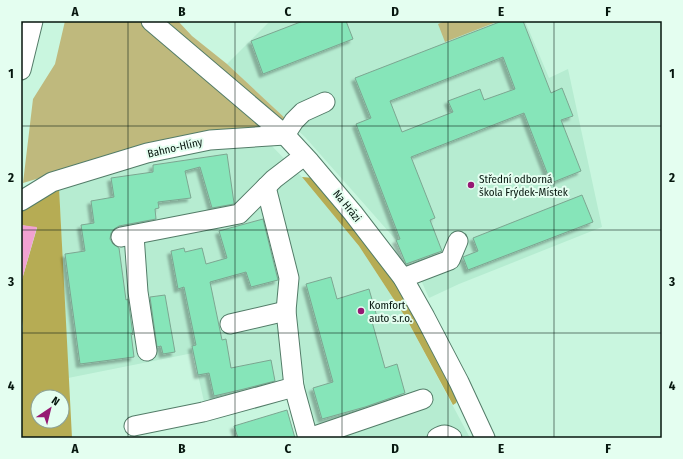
<svg xmlns="http://www.w3.org/2000/svg" width="683" height="459" viewBox="0 0 683 459" font-family="'Fira Sans Condensed',sans-serif">
	<style>
		.built { fill: #b6ecd1 }
		.green { fill: #bfb97d }
		.forest { fill: #b6ac54; fill-rule: evenodd }
		.water { fill: #f1a2d2 }
		.building { fill: #86e5b9; stroke: #7ca691; fill-rule: evenodd; filter: url(#shadow) }
		.lines { fill: none; stroke-linecap: round; stroke-linejoin: round }
		.minor-casing { stroke: #537c68; stroke-width: 21 }
		.minor { stroke: #fff; stroke-width: 19 }
		.grid { fill: none; stroke: #06160e; stroke-width: 1; stroke-opacity: 0.55 }
		.poi-dot { fill: #961973; stroke: #e4fef0; stroke-width: 1.5 }
		.labels { text-anchor: middle; dominant-baseline: central; stroke-width: 4; stroke-linejoin: round; paint-order: stroke }
		.street-label { font-size: 11px; fill: #06160e; stroke: #e4fef0 }
		.poi-label { font-size: 11px; fill: #06160e; stroke: #e4fef0; text-anchor: start }
		.neatline { fill: none; stroke: #06160e; stroke-width: 1.5 }
		.grid-label { font-size: 13px; text-anchor: middle; font-weight: bold; fill: #06160e }
	</style>
	<defs>
		<filter id="shadow"><feDropShadow dx="-3.5" dy="3.5" stdDeviation="1" flood-color="#0004"/></filter>
	</defs>
	<rect width="100%" height="100%" fill="#c9f6df"/>
	<!-- built -->
	<g class="built">
		<polygon points="270,21 525,21 549,78 568,69 602,227 459,284 429,298 413,262 406,265 396,240 305,137 227,64"/>
		<polygon points="269,143 302,177 359,246 406,318 470,438 319,438 303,391 305,380 205,406 193,353 68,378 59,187 168,154"/>
	</g>
	<!-- green -->
	<g class="green">
		<polygon points="65,21 178,21 192,36 227,64 287,120 252,129 147,146 23,183 33,99 55,64"/>
		<polygon points="445,21 499,21 445,42 438,24"/>
	</g>
	<!-- forest -->
	<g class="forest">
		<polygon points="302,177 314,178 395,280 458,398 456,403 453,405 406,318 359,246"/>
		<path d="M59,187L72,438H21V355L23,326L21,311V283L37,228L21,225V206ZM38,397H62V421H38Z"/>
	</g>
	<!-- water -->
	<polygon class="water" points="21,225 37,227 21,283"/>
	<!-- building -->
	<g class="building">
		<polygon points="303,21 346,21 353,39 263,74 251,41"/>
		<path d="M502,21H523L551,93L562,88L573,116L561,120L581,171L551,183L524,113L411,157L435,218L430,220L442,251L406,264L396,240L400,239L356,124L371,118L355,78ZM503,57L515,89L484,100L480,89L448,101L453,112L402,132L390,101Z"/>
		<polygon points="227,154 234,203 234,204 212,208 200,167 185,171 191,198 158,202 159,208 155,209 156,219 119,226 114,229 111,233 110,239 113,244 119,248 126,300 128,299 133,335 131,333 134,357 80,364 65,254 85,251 81,225 94,223 91,201 114,197 111,178 153,172 153,165"/>
		<polygon points="582,195 593,222 468,270 463,257 478,251 473,238"/>
		<polygon points="263,219 278,280 251,287 246,272 210,282 222,340 226,339 231,368 271,360 275,381 244,389 214,396 209,373 198,375 192,346 196,345 184,287 178,289 171,251 184,248 185,252 202,248 206,264 227,258 219,231"/>
		<polygon points="331,277 337,299 369,289 377,317 371,318 385,368 397,364 405,393 365,407 322,419 313,388 333,382 306,284"/>
		<polygon points="165,295 175,352 163,354 161,346 157,347 150,297"/>
		<polygon points="287,410 295,438 238,438 234,426"/>
	</g>
	<g class="lines">
		<!-- minor casing -->
		<g class="minor-casing">
			<g id="minor">
				<polyline points="151,21 285,135 310,162 353,213 403,278 425,317 459,382 485,438"/>
				<polyline points="21,70 33,21"/>
				<polyline points="266,187 289,278 286,311 294,387 308,438"/>
				<polyline points="21,201 52,182 147,153 210,140 285,135 294,121 303,112 325,102"/>
				<polyline points="134,235 138,292 147,351"/>
				<polyline points="121,237 239,214 274,179 304,156"/>
				<polyline points="403,278 450,260 458,241"/>
				<polyline points="230,324 286,311"/>
				<polyline points="134,426 203,412 294,387"/>
				<polyline points="309,438 423,399"/>
				<path d="M437,438C443,434 446,434 452,438"/>
			</g>
		</g>
		<!-- minor -->
		<use href="#minor" class="minor"/>
	</g>
	<!-- grid -->
	<path class="grid" d="M128,21V438M235,21V438M342,21V438M448,21V438M554,21V438M21,126H662M21,230H662M21,333H662"/>
	<!-- markers -->
	<g class="poi-dot">
		<circle cx="471" cy="185" r="4"/>
		<circle cx="361" cy="311" r="4"/>
	</g>
	<g class="labels">
		<!-- street labels -->
		<g class="street-label">
			<text transform="translate(175 148) rotate(-13)">Bahno-Hlíny</text>
			<text transform="translate(347 206) rotate(51)">Na Hrázi</text>
		</g>
		<!-- poi labels -->
		<g class="poi-label">
			<text x="479" y="179">Střední odborná<tspan x="479" dy="13">škola Frýdek-Místek</tspan></text>
			<text x="369" y="305">Komfort<tspan x="369" dy="13">auto s.r.o.</tspan></text>
		</g>
	</g>
	<!-- border -->
	<rect width="683" height="459" fill="none" stroke="#e4fef0" stroke-width="44"/>
	<!-- north arrow -->
	<g transform="translate(50 409) rotate(35)"><circle r="19" fill="#e4fef0" stroke="#8ba196"/>
	<path d="M0-3L7 15L0 10L-7 15Z" fill="#961973"/>
	<text y="-6" font-size="11" font-weight="bold" text-anchor="middle" fill="#06160e">N</text>
	</g>
	<rect x="22" y="22" width="639" height="415" class="neatline"/>
	<g class="grid-label">
		<text x="75" y="16">A</text>
		<text x="182" y="16">B</text>
		<text x="288" y="16">C</text>
		<text x="395" y="16">D</text>
		<text x="501" y="16">E</text>
		<text x="608" y="16">F</text>
		<text x="11" y="78">1</text>
		<text x="672" y="78">1</text>
		<text x="11" y="182">2</text>
		<text x="672" y="182">2</text>
		<text x="11" y="286">3</text>
		<text x="672" y="286">3</text>
		<text x="11" y="390">4</text>
		<text x="672" y="390">4</text>
		<text x="75" y="453">A</text>
		<text x="182" y="453">B</text>
		<text x="288" y="453">C</text>
		<text x="395" y="453">D</text>
		<text x="501" y="453">E</text>
		<text x="608" y="453">F</text>
	</g>
</svg>
